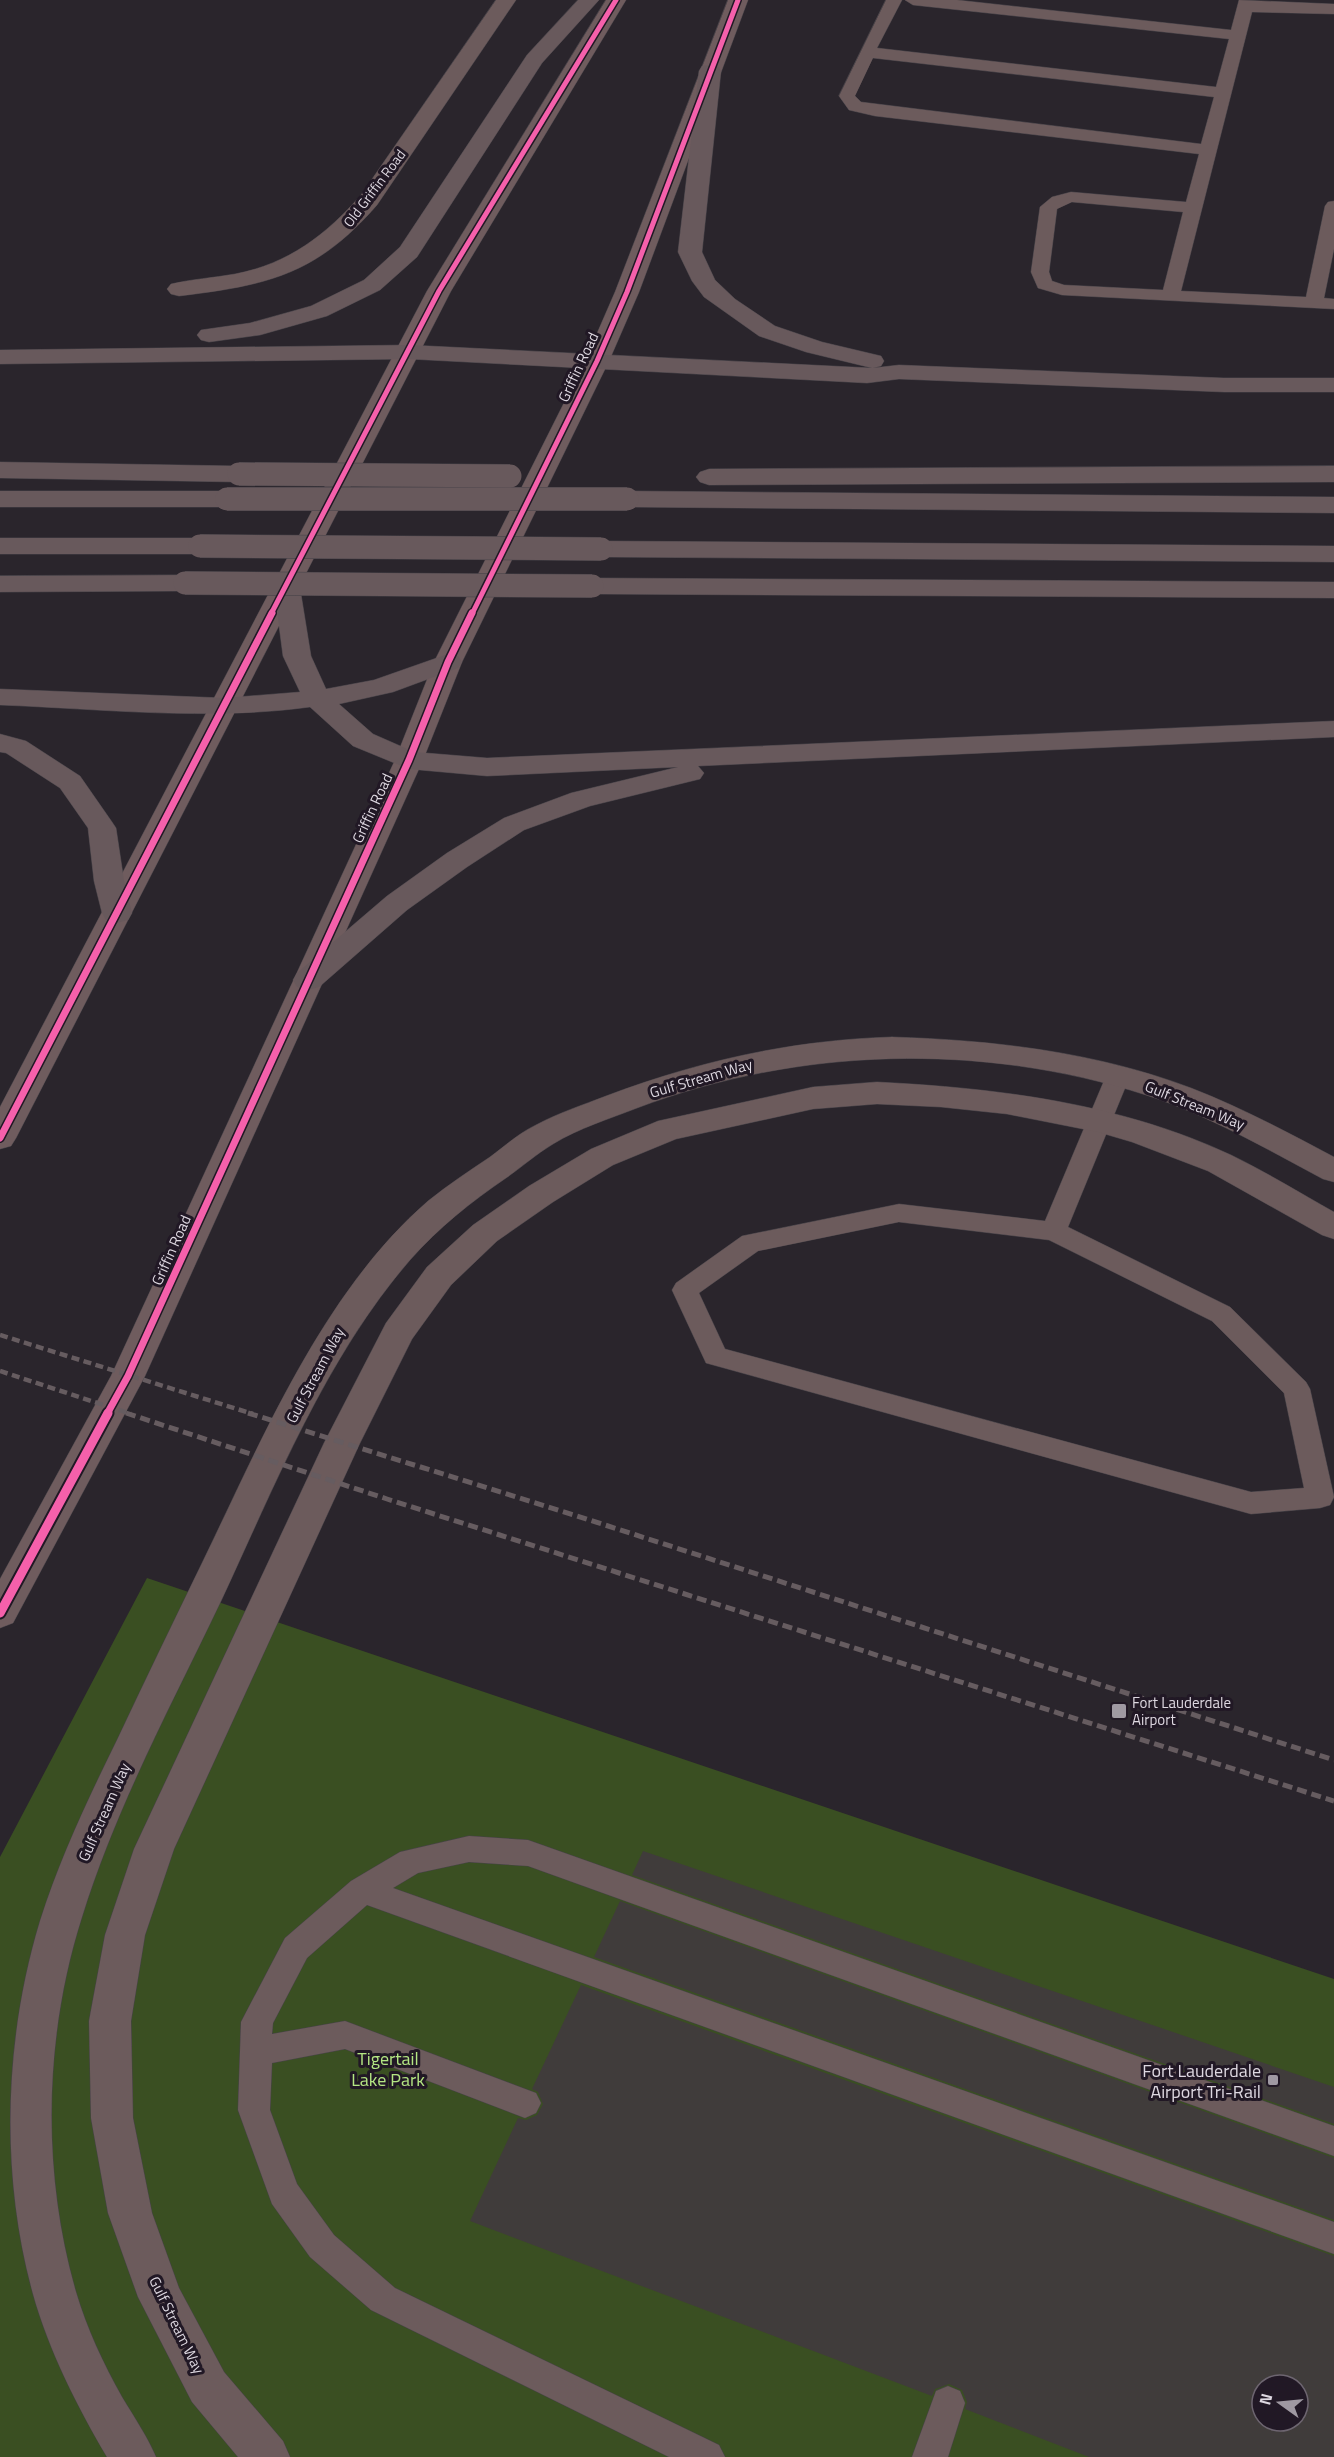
<svg xmlns="http://www.w3.org/2000/svg" width="1334" height="2457" viewBox="0 0 1334 2457" font-family="'Titillium Web',sans-serif">
	<style>
		.green { fill: #3a4f22; fill-rule: evenodd }
		.building { fill: #403c3b; fill-rule: evenodd }
		.lines { fill: none; stroke-linecap: round; stroke-linejoin: round }
		.service-casing { stroke: #464248; stroke-width: 1 }
		.minor-casing { stroke: #464248; stroke-width: 1 }
		.primary-casing { stroke: #464248; stroke-width: 1 }
		.motorway-casing { stroke: #464248; stroke-width: 1 }
		.service { fill: #6c5b5c; fill-rule: evenodd }
		.minor { fill: #6c5b5c; fill-rule: evenodd }
		.primary { fill: #6f5c5e; fill-rule: evenodd }
		.motorway { fill: #68595c; fill-rule: evenodd }
		.rail-far1 { stroke: #665c60; stroke-width: 4.5; stroke-dasharray: 8 4.5; stroke-linecap: butt }
		.rail { stroke: #665c60; stroke-width: 5; stroke-dasharray: 10 5; stroke-linecap: butt }
		.motorway-bridge-casing { stroke: #464248; stroke-width: 24; stroke-linecap: butt }
		.motorway-bridge { stroke: #68595c; stroke-width: 23 }
		.cycleway-far2-casing { stroke: #211825; stroke-width: 8 }
		.cycleway-far1-casing { stroke: #211825; stroke-width: 10 }
		.cycleway-casing { stroke: #211825; stroke-width: 13 }
		.cycleway-far2 { stroke: #f560ab; stroke-width: 5 }
		.cycleway-far1 { stroke: #f560ab; stroke-width: 7 }
		.cycleway { stroke: #f560ab; stroke-width: 9 }
		.poi-dot { fill: #9f99a2; stroke: #211825; stroke-width: 2 }
		.labels { text-anchor: middle; dominant-baseline: central; stroke-width: 6; stroke-linejoin: round; paint-order: stroke }
		.far-street-label { font-size: 14px; fill: #ded8e1; stroke: #211825 }
		.street-label { font-size: 15px; fill: #ded8e1; stroke: #211825 }
		.poi-label { font-size: 15px; fill: #ded8e1; stroke: #211825; text-anchor: start }
		.near-park-label { font-size: 18px; fill: #b4e683; stroke: #211825 }
		.near-poi-label { font-size: 18px; fill: #ded8e1; stroke: #211825; text-anchor: end }
	</style>
	<rect width="100%" height="100%" fill="#2a252c"/>
	<!-- green -->
	<path class="green" d="M147,1578L1334,1979V2457H0V1857ZM1262,2385H1298V2421H1262Z"/>
	<!-- building -->
	<g class="building">
		<polygon points="643,1851 1334,2087 1334,2124 632,1875"/>
		<polygon points="620,1901 1334,2158 1334,2220 594,1957"/>
		<path d="M581,1985L1334,2256V2457H1089L965,2409L967,2402L962,2390L949,2384L935,2389L932,2396L470,2221L518,2118L526,2120L537,2115L543,2104L538,2092L532,2089ZM1262,2385H1298V2421H1262Z"/>
	</g>
	<g class="lines">
		<!-- service casing -->
		<g class="service-casing">
			<g id="service">
				<path d="M886,0H902L877,48L1216,87L1229,39L913,5L905,0H957L1231,30L1239,0L1334,4V14L1252,12L1181,291L1306,297L1325,206L1328,202L1334,201V249L1324,298L1334,299V309L1062,295L1038,288L1031,272L1040,207L1052,197L1071,192L1186,202L1199,154L875,116L849,110L839,96ZM873,58L1214,97L1201,144L861,102L855,96ZM1072,202L1183,212L1163,290L1064,285L1052,281L1049,272L1057,209Z"/>
				<path d="M1118,1068L1127,1070L1130,1076L1068,1227L1230,1307L1306,1382L1310,1389L1334,1497L1330,1505L1320,1508L1251,1514L706,1363L672,1290L676,1283L742,1236L899,1204L1045,1221L1106,1076L1109,1070ZM899,1222L1049,1240L1212,1321L1284,1393L1304,1488L1251,1492L725,1349L699,1293L758,1251Z"/>
				<polygon points="469,1836 528,1840 1334,2126 1334,2156 528,1866 469,1862 418,1873 393,1888 1334,2222 1334,2254 367,1905 307,1958 273,2023 272,2034 345,2021 536,2093 541,2103 536,2113 525,2118 345,2049 272,2063 270,2110 297,2184 334,2235 395,2288 719,2445 725,2457 669,2457 371,2310 310,2257 272,2204 238,2110 241,2022 285,1938 351,1881 400,1852"/>
				<polygon points="948,2386 960,2391 965,2403 948,2457 912,2457 936,2391"/>
			</g>
		</g>
		<!-- minor casing -->
		<g class="minor-casing">
			<g id="minor">
				<path d="M496,0H516L377,205C316,275 268,285 179,296L171,294L167,289L171,284C192,279 213,278 235,274C288,264 326,235 361,195Z"/>
				<path d="M892,1037C993,1040 1096,1052 1191,1088C1240,1107 1287,1132 1334,1157V1182L1323,1179C1265,1148 1208,1115 1146,1095C981,1042 799,1047 637,1108C609,1119 579,1128 553,1144C536,1154 522,1167 506,1178C471,1202 439,1227 410,1260C326,1357 275,1485 221,1601C172,1704 116,1807 82,1917C44,2036 41,2171 76,2292C87,2329 103,2363 122,2397C134,2417 147,2436 156,2457H107C77,2406 49,2351 33,2294C0,2174 4,2040 40,1921C60,1858 89,1797 118,1738C146,1678 175,1619 204,1559C263,1437 324,1291 428,1201C448,1185 469,1171 490,1157C505,1146 519,1133 536,1125C558,1113 583,1105 606,1096C699,1061 792,1040 892,1037Z"/>
				<path d="M877,1082C997,1088 1120,1103 1231,1155C1266,1172 1300,1193 1334,1212V1239L1322,1235L1208,1171L1132,1142L1098,1132L1007,1114L941,1107L877,1104L813,1109L676,1139L613,1165L553,1202L497,1241L451,1285L412,1339L360,1443L174,1849L145,1935L131,2021L133,2118L152,2213L179,2288L224,2372L283,2441L290,2457H238L192,2402L138,2297L108,2213L91,2118L89,2021L105,1935L134,1849L324,1443L386,1323L427,1267L473,1225L529,1186L591,1149L658,1121L813,1087Z"/>
			</g>
		</g>
		<!-- primary casing -->
		<g class="primary-casing">
			<g id="primary">
				<polygon points="606,0 626,0 451,291 16,1138 11,1146 0,1149 0,1107 427,291"/>
				<polygon points="728,0 748,0 639,292 609,361 462,662 423,760 145,1376 13,1623 0,1628 0,1579 111,1376 395,760 434,662 585,361 615,292"/>
			</g>
		</g>
		<!-- motorway casing -->
		<g class="motorway-casing">
			<g id="motorway">
				<polygon points="578,0 599,0 542,63 417,257 380,290 327,316 260,335 209,342 201,340 197,335 201,330 250,323 311,306 364,280 400,247 527,55"/>
				<polygon points="710,65 718,66 721,71 702,252 715,280 735,299 775,326 822,342 881,356 884,361 881,366 873,368 899,365 1224,378 1334,378 1334,392 1224,392 899,379 867,383 409,359 0,364 0,350 409,345 872,368 806,352 759,336 704,297 692,281 678,252 699,71 702,66"/>
				<polygon points="0,462 239,466 248,469 252,474 248,479 239,482 0,478"/>
				<polygon points="1334,466 1334,482 709,485 700,482 696,477 700,472 709,469"/>
				<polygon points="0,491 227,491 236,494 240,499 236,504 227,507 0,507"/>
				<polygon points="627,491 1334,497 1334,513 627,507 618,504 614,499 618,494"/>
				<polygon points="0,538 200,538 209,540 213,546 209,552 200,554 0,554"/>
				<polygon points="601,541 1334,546 1334,562 601,557 592,555 588,549 592,543"/>
				<polygon points="185,575 194,577 198,583 194,589 185,591 0,592 0,576"/>
				<polygon points="592,578 1334,582 1334,598 592,594 583,592 579,586 583,580"/>
				<path d="M287,580L296,582L300,588L311,656L326,689L374,680L448,654L458,656L462,662L458,668L393,692L339,704L373,734L414,752L487,758L1334,721V737L698,766L704,773L700,779L590,806L524,830L467,867L407,910L319,987L308,990L297,987L293,980L297,973L387,896L447,853L504,818L571,793L678,767L487,776L409,769L353,746L310,707C208,721 103,709 0,705V689L224,698L300,692L283,656L274,588L278,582Z"/>
				<polygon points="0,734 26,741 80,776 112,822 116,828 124,881 132,913 128,920 117,923 106,920 102,913 94,881 88,828 60,788 6,753 0,752"/>
			</g>
		</g>
		<!-- service -->
		<use href="#service" class="service"/>
		<!-- minor -->
		<use href="#minor" class="minor"/>
		<!-- primary -->
		<use href="#primary" class="primary"/>
		<!-- motorway -->
		<use href="#motorway" class="motorway"/>
		<!-- rail-far1 -->
		<g class="rail-far1">
			<polyline points="0,1335 253,1414"/>
			<polyline points="0,1371 131,1414"/>
		</g>
		<!-- rail -->
		<g class="rail">
			<polyline points="126,1413 387,1499 1334,1801"/>
			<polyline points="248,1413 574,1515 1334,1760"/>
		</g>
		<!-- motorway-bridge casing -->
		<g class="motorway-bridge-casing">
			<g id="motorway-bridge">
				<polyline points="239,474 510,476"/>
				<polyline points="227,499 627,499"/>
				<polyline points="200,546 601,549"/>
				<polyline points="185,583 592,586"/>
			</g>
		</g>
		<!-- motorway-bridge -->
		<use href="#motorway-bridge" class="motorway-bridge"/>
		<!-- cycleway-far2 casing -->
		<g class="cycleway-far2-casing">
			<g id="cycleway-far2">
				<polyline points="271,614 439,291 616,0"/>
				<polyline points="472,614 597,361 627,292 738,0"/>
			</g>
		</g>
		<!-- cycleway-far1 casing -->
		<g class="cycleway-far1-casing">
			<g id="cycleway-far1">
				<polyline points="0,1138 272,613"/>
				<polyline points="107,1414 128,1376 409,760 448,662 472,613"/>
			</g>
		</g>
		<!-- cycleway casing -->
		<g class="cycleway-casing">
			<polyline id="cycleway" points="0,1613 108,1413"/>
		</g>
		<!-- cycleway-far2 -->
		<use href="#cycleway-far2" class="cycleway-far2"/>
		<!-- cycleway-far1 -->
		<use href="#cycleway-far1" class="cycleway-far1"/>
		<!-- cycleway -->
		<use href="#cycleway" class="cycleway"/>
	</g>
	<!-- markers -->
	<g class="poi-dot">
		<rect x="1111" y="1703" width="16" height="16" rx="3"/>
		<rect x="1267" y="2074" width="12" height="12" rx="3"/>
	</g>
	<g class="labels">
		<!-- far-street labels -->
		<g class="far-street-label">
			<text transform="translate(374 188) rotate(-53)">Old Griffin Road</text>
		</g>
		<!-- street labels -->
		<g class="street-label">
			<text transform="translate(578 367) rotate(-65)">Griffin Road</text>
			<text transform="translate(372 808) rotate(-65)">Griffin Road</text>
			<text transform="translate(701 1078) rotate(-16)">Gulf Stream Way</text>
			<text transform="translate(1195 1105) rotate(22)">Gulf Stream Way</text>
			<text transform="translate(171 1250) rotate(-66)">Griffin Road</text>
			<text transform="translate(315 1375) rotate(-62)">Gulf Stream Way</text>
			<text transform="translate(104 1812) rotate(-66)">Gulf Stream Way</text>
			<text transform="translate(177 2325) rotate(64)">Gulf Stream Way</text>
		</g>
		<!-- poi labels -->
		<g class="poi-label">
			<text x="1132" y="1702">Fort Lauderdale<tspan x="1132" dy="17">Airport</tspan></text>
		</g>
		<!-- near-park labels -->
		<g class="near-park-label">
			<text x="388" y="2058">Tigertail<tspan x="388" dy="21">Lake Park</tspan></text>
		</g>
		<!-- near-poi labels -->
		<g class="near-poi-label">
			<text x="1261" y="2070">Fort Lauderdale<tspan x="1261" dy="21">Airport Tri-Rail</tspan></text>
		</g>
	</g>
	<!-- north arrow -->
	<g transform="translate(1280 2403) rotate(285)"><circle r="28" fill="#211825" stroke="#6d6570" stroke-width="1.5"/>
	<path d="M0-4.5L10 22L0 15L-10 22Z" fill="#9f99a2"/>
	<text y="-9" font-size="16" font-weight="bold" text-anchor="middle" fill="#ded8e1">N</text>
	</g>
</svg>
